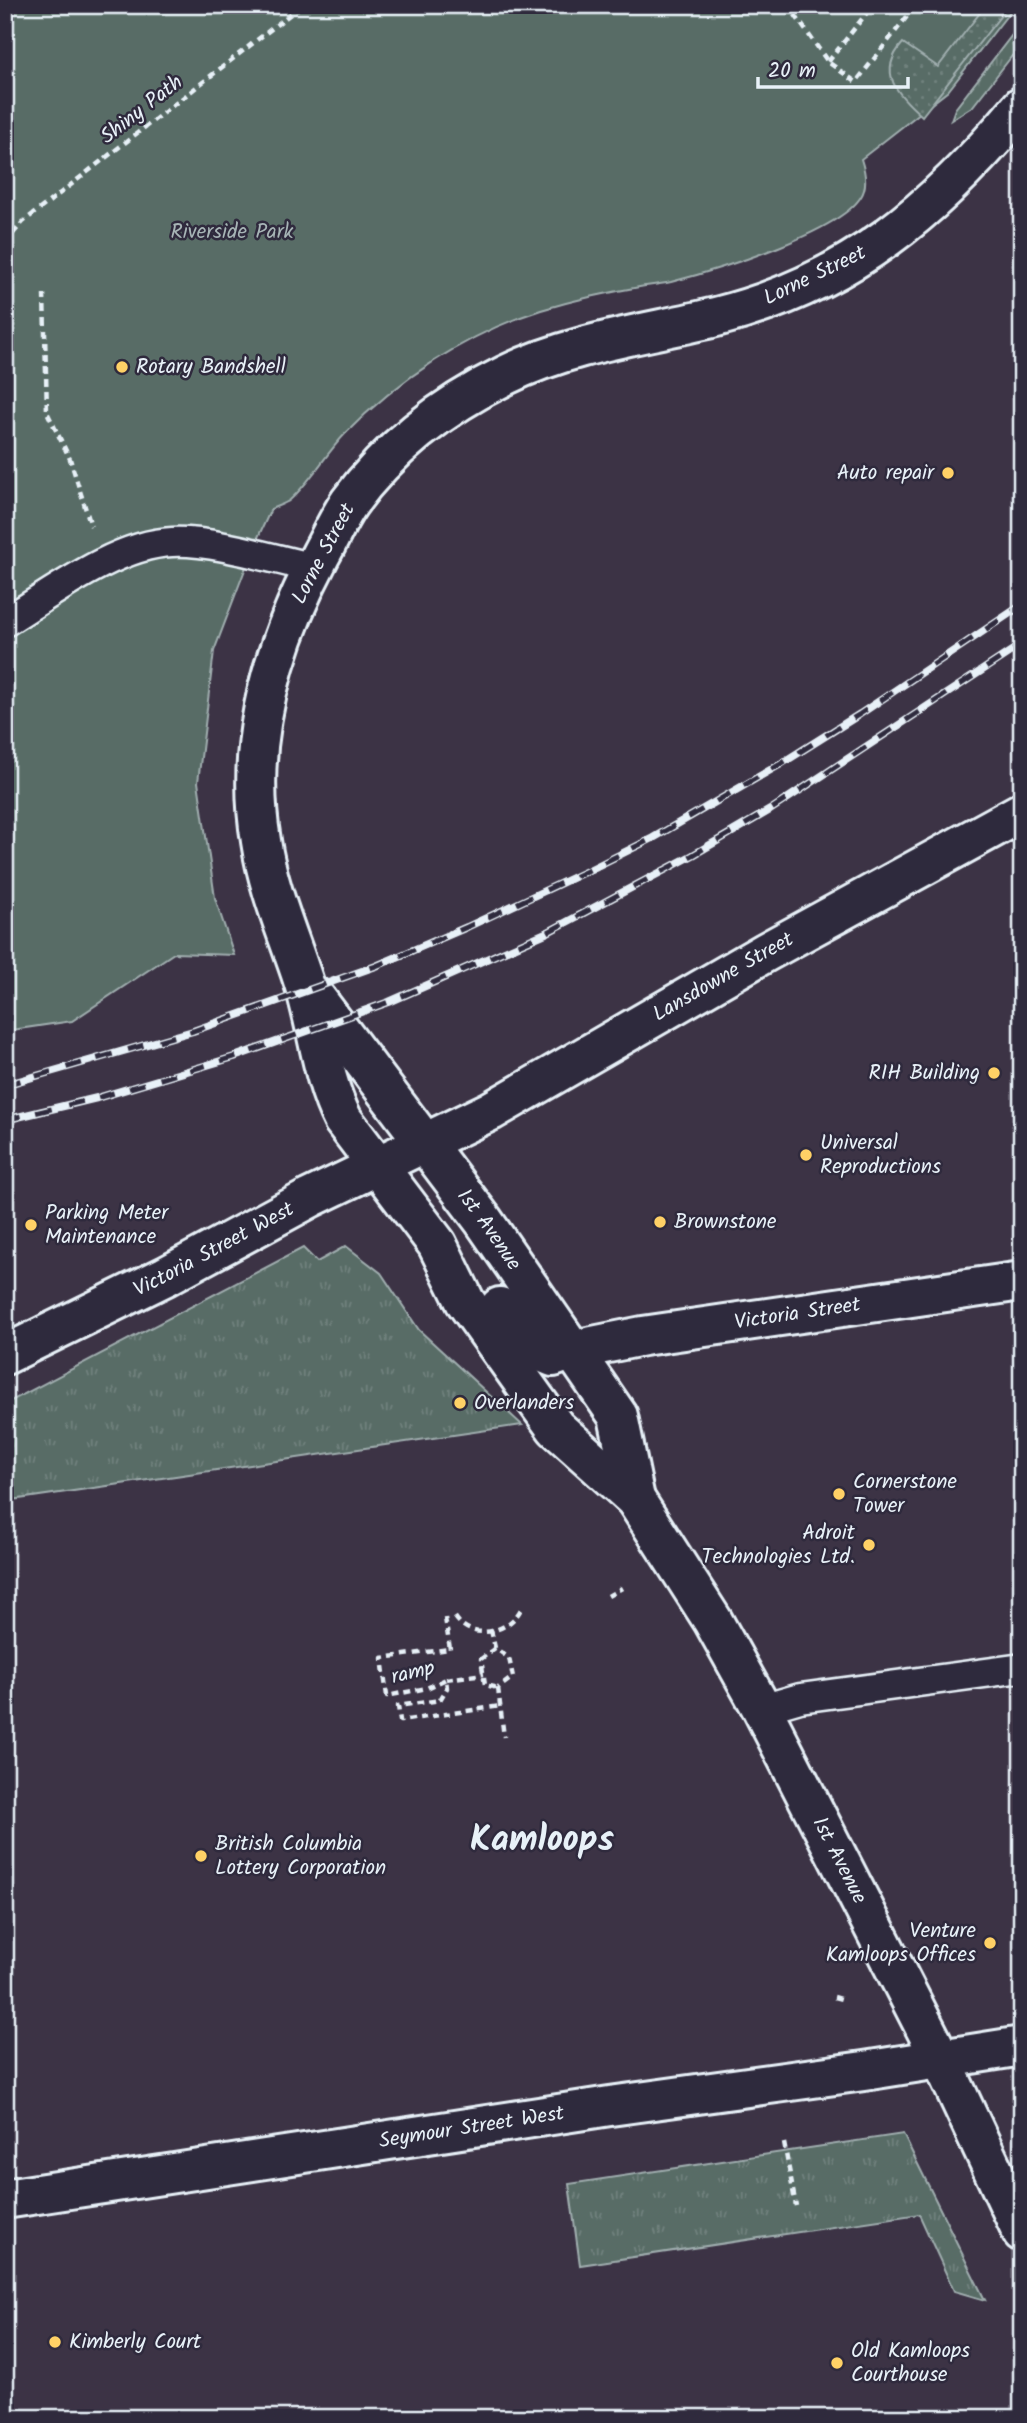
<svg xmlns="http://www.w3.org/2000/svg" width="1027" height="2423" viewBox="0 0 1027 2423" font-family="Kalam,sans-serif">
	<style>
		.grass { fill: url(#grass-tufts); stroke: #a0aeaf; stroke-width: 2 }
		.park { fill: #586c66; stroke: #a0aeaf; stroke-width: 2 }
		.garden { fill: url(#garden-dots); stroke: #a0aeaf; stroke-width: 2 }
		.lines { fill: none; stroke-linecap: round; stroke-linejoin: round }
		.lane-casing { stroke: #e8f1f8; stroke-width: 33 }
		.secondary-casing { stroke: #e8f1f8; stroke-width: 44 }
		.path { stroke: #e8f1f8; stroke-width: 4.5; stroke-dasharray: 7 5; stroke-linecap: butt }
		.lane { stroke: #2f2a3d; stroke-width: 28 }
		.secondary { stroke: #2f2a3d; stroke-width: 38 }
		.rail-casing { stroke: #e8f1f8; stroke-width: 8 }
		.rail { stroke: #2f2a3d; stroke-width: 5; stroke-dasharray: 16; stroke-linecap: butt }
		.poi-dot { fill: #ffd166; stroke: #2f2a3d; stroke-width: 2.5 }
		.labels { text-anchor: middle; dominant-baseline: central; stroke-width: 5; stroke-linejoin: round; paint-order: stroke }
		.street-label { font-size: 21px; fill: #e8f1f8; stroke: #2f2a3d }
		.park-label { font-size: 21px; fill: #a7b5b6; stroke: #2f2a3d }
		.poi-label { font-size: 21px; fill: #e8f1f8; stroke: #2f2a3d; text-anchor: start }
		.town-label { font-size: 35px; font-weight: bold; fill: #e8f1f8; stroke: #2f2a3d }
	</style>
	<defs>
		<pattern id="grass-tufts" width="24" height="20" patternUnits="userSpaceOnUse" patternTransform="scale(1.75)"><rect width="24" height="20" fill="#586c66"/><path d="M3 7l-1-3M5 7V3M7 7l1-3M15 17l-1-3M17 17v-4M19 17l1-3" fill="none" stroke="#70817d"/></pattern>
		<pattern id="garden-dots" width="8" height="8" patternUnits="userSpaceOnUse" patternTransform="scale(1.75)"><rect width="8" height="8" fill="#586c66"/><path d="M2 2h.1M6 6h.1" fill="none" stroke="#70817d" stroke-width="1.8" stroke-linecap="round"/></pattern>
	</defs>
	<rect width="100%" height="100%" fill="#3c3345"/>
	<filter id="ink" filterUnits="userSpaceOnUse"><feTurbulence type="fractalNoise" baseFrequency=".0143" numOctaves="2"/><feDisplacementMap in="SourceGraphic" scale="14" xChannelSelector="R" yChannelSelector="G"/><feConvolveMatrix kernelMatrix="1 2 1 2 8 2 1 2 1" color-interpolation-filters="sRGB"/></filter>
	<g filter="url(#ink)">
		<!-- grass -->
		<g class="grass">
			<polygon points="1022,22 1022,43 973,106 951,120 955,109"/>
			<polygon points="346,1246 381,1273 419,1330 522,1425 5,1501 5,1404 303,1248 317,1262"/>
			<polygon points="903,2134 985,2300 954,2291 919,2214 580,2265 569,2184"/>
		</g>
		<!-- park -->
		<path class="park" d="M5,5H1015L948,91L861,159C864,168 867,180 864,190C853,230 710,272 671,282C662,284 653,285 645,286C610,292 574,300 541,310C468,333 397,380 345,434C325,455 311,481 290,500C285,504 277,506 271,509L254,546L214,651L198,782L215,898L234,955L174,953L72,1021L5,1031Z"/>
		<!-- garden -->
		<path class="garden" d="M986,5H1009L922,116C898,95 876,73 903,43L938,67Z"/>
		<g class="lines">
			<!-- lane casing -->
			<g class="lane-casing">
				<g id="lane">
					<path d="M5,622C52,593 117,544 172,542C213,540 273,559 314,568"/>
					<polyline points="762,1709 800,1698 1022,1668"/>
				</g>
			</g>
			<!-- secondary casing -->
			<g class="secondary-casing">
				<g id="secondary">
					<path id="s1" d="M1022,106C936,209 849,284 716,317C645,334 571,343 506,375C445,405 389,448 349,503C338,519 330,538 321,554C274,642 244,741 261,841C268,889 288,934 303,980C318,1026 321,1077 343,1120L437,1244L465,1301L556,1428L635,1499L713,1621L762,1709L941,2059L1022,2232"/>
					<path id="s2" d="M314,996L483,1220L618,1416L635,1499"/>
					<path id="s3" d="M500,1307L529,1347L553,1357L573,1350L643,1336L1022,1281"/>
					<path id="s4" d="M5,1355L166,1276L310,1198L491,1111L766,952L1022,812"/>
					<path id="s5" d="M5,2199L610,2106L864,2071L1022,2046"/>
				</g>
			</g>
			<!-- path -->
			<g class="path">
				<polyline points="788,5 828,62 856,82 916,5"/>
				<polyline points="828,62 873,5"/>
				<polyline points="5,243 23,222 302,5"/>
				<polyline points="44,294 47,412 70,459 91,526"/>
				<polyline points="608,1596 622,1588"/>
				<path d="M455,1617C471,1642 509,1633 521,1609"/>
				<polyline points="445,1618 450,1649 382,1658 387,1696 427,1688 446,1679 447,1688 440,1700 398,1706 400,1721 500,1706"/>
				<polyline points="491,1630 495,1648 509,1658 513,1677 498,1688"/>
				<polyline points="495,1648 481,1659 485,1685 498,1688"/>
				<polyline points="446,1679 484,1674"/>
				<polyline points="498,1688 504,1737"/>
				<polyline points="834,1997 845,2000"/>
				<polyline points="784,2143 796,2206"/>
			</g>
			<!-- lane -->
			<use href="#lane" class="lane"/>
			<!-- secondary -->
			<use href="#secondary" class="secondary"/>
			<!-- rail casing -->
			<g class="rail-casing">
				<g id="rail">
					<polyline points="5,1085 193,1031 376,966 467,927 589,870 653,838 779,765 860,714 1022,605"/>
					<polyline points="5,1120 97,1098 234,1057 389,1002 548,932 693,855 770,810 1022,644"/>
				</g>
			</g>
			<!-- rail -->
			<use href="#rail" class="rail"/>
		</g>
	</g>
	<!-- markers -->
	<g class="poi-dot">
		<circle cx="122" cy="367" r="7"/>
		<circle cx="948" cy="473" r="7"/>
		<circle cx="994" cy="1073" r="7"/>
		<circle cx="806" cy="1155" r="7"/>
		<circle cx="660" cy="1222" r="7"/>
		<circle cx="31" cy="1225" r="7"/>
		<circle cx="460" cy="1403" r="7"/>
		<circle cx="839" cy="1494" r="7"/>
		<circle cx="869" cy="1545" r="7"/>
		<circle cx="201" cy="1856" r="7"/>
		<circle cx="990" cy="1943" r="7"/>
		<circle cx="55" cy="2342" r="7"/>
		<circle cx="837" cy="2363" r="7"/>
	</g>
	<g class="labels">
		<!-- street labels -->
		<g class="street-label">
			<text transform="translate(142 110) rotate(-38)">Shiny Path</text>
			<text transform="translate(815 276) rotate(-26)">Lorne Street</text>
			<text transform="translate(324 554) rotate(-62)">Lorne Street</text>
			<text stroke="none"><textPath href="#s4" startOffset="812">Lansdowne Street</textPath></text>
			<text stroke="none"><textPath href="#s2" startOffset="292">1st Avenue</textPath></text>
			<text stroke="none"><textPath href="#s4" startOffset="234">Victoria Street West</textPath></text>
			<text stroke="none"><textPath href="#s3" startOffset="324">Victoria Street</textPath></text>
			<text transform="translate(413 1673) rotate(-13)">ramp</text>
			<text stroke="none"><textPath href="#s1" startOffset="2347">1st Avenue</textPath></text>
			<text stroke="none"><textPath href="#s5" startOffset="472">Seymour Street West</textPath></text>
		</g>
		<!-- park labels -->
		<g class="park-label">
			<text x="232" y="232">Riverside Park</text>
		</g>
		<!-- poi labels -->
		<g class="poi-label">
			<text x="136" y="367">Rotary Bandshell</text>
			<text x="934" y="473" text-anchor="end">Auto repair</text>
			<text x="980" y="1073" text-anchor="end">RIH Building</text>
			<text x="820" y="1143">Universal<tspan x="820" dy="24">Reproductions</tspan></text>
			<text x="45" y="1213">Parking Meter<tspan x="45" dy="24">Maintenance</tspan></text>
			<text x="674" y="1222">Brownstone</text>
			<text x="474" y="1403">Overlanders</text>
			<text x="853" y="1482">Cornerstone<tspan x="853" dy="24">Tower</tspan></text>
			<text x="855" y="1533" text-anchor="end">Adroit<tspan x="855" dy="24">Technologies Ltd.</tspan></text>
			<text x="215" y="1844">British Columbia<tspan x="215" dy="24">Lottery Corporation</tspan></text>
			<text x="976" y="1931" text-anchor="end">Venture<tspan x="976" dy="24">Kamloops Offices</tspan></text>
			<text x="69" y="2342">Kimberly Court</text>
			<text x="851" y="2351">Old Kamloops<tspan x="851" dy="24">Courthouse</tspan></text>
		</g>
		<!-- town labels -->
		<g class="town-label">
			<text x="542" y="1841">Kamloops</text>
		</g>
	</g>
	<!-- margin -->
	<rect width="1027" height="2423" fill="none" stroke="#2f2a3d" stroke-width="28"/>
	<rect x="14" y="14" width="999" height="2395" fill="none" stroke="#e8f1f8" stroke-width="2.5" filter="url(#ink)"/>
	<!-- scale -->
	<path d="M758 77v10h150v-10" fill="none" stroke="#e8f1f8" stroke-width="3.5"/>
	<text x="768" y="77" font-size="21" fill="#e8f1f8" stroke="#2f2a3d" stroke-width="5" paint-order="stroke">20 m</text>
</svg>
